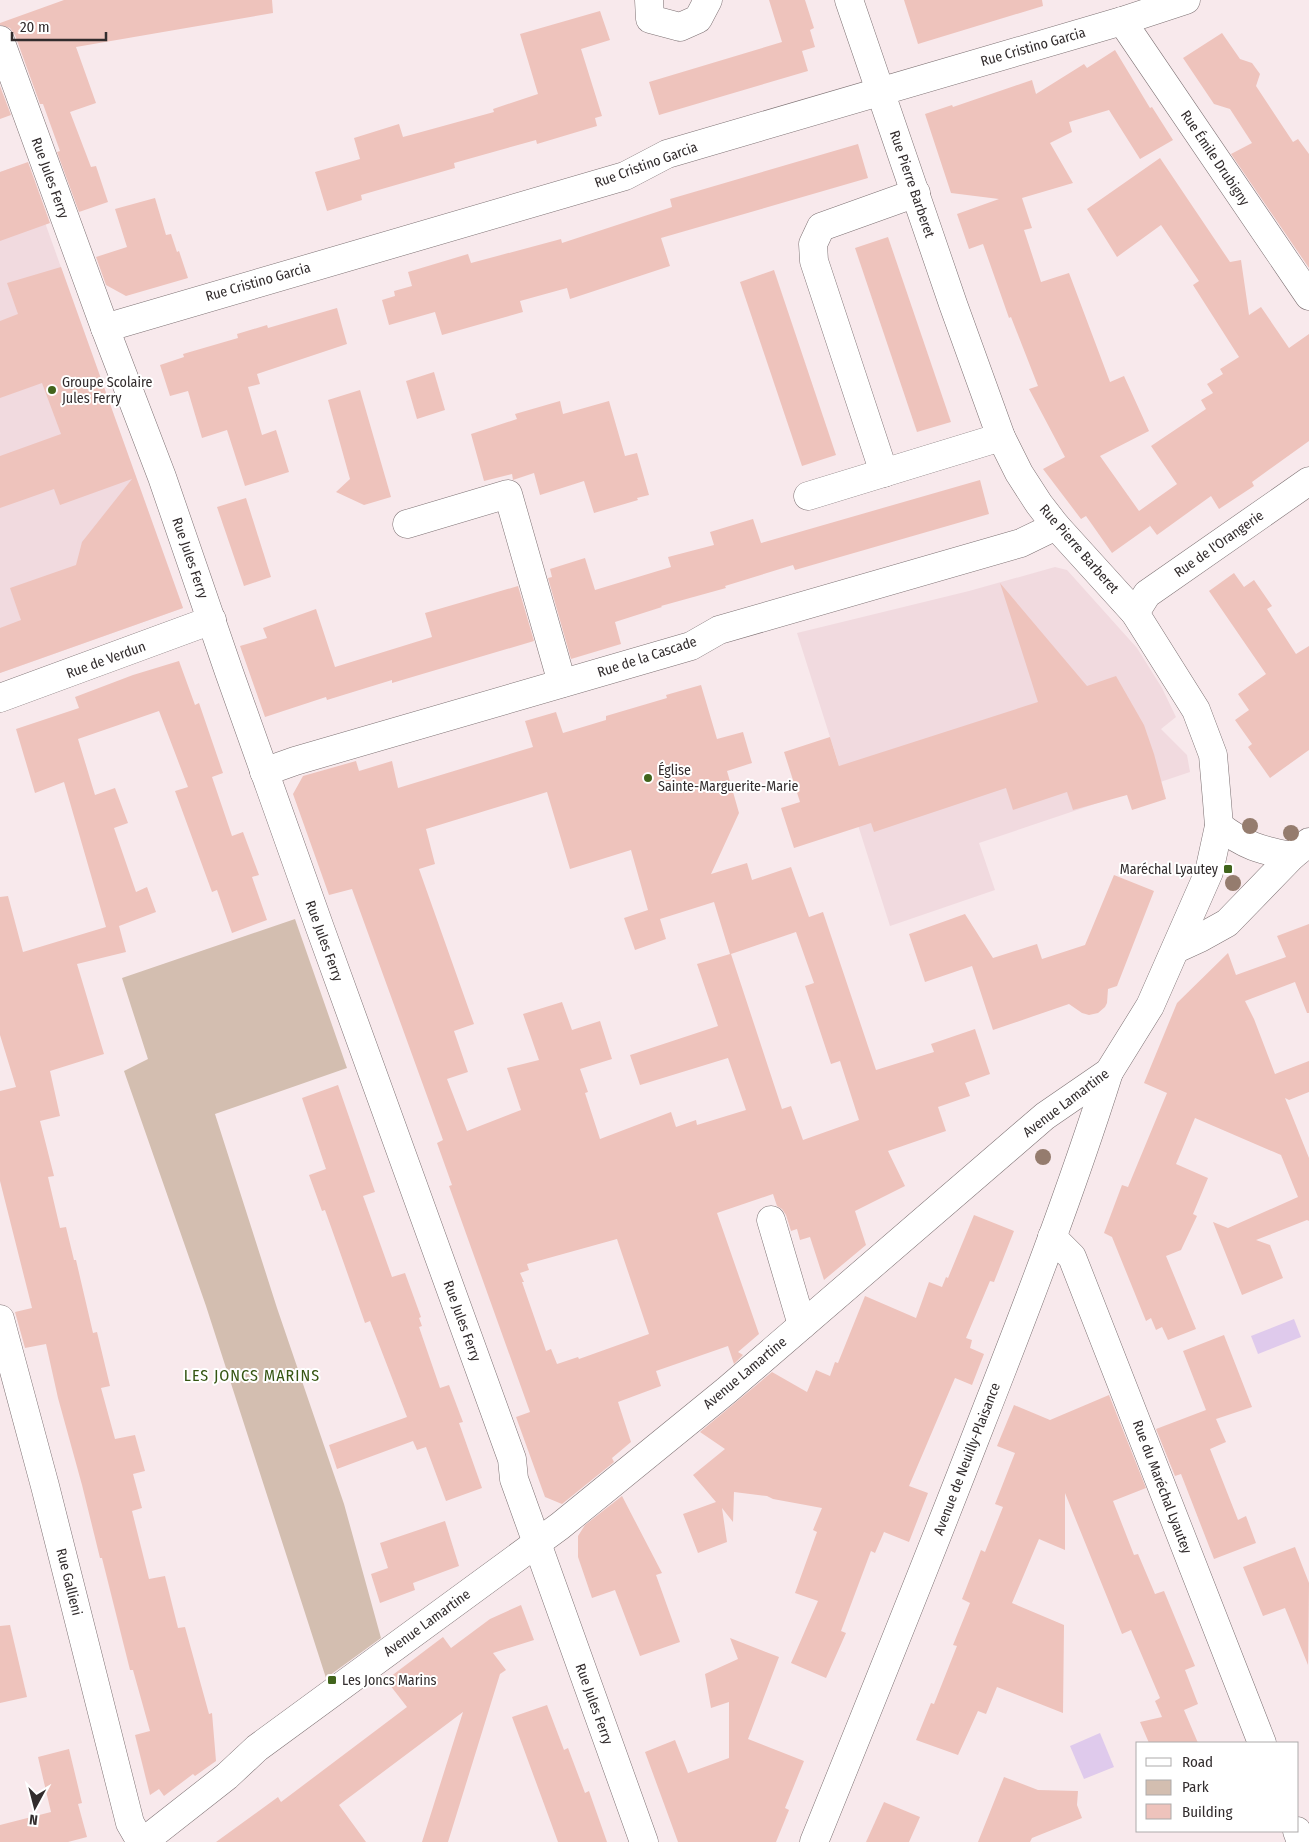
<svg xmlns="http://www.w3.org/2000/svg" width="1309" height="1842" viewBox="0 0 1309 1842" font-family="'Fira Sans Condensed',sans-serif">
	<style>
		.built { fill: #f1dadf }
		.green { fill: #d3beb0 }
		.water { fill: #dfcaec }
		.building { fill: #eec3bc; fill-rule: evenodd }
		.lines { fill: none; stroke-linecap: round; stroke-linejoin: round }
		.minor-casing { stroke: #7d7173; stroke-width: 29 }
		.minor { stroke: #fff; stroke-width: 28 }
		.tree { fill: #957c6e }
		.poi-dot { fill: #41641c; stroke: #fff; stroke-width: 2 }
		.labels { text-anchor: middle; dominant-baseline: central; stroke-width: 4; stroke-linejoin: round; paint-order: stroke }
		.street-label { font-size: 14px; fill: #322c2d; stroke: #fff }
		.poi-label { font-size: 14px; fill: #322c2d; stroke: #fff; text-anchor: start }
		.quarter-label { font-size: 16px; letter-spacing: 1px; fill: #355512; stroke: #fff }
	</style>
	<rect width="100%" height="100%" fill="#f8e9ec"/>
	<!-- built -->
	<g class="built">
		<polygon points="24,164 183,608 0,673 0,172"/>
		<polygon points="1055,567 1067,570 1137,648 1162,688 1176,717 1161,729 1187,755 1190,772 979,843 995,890 890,926 797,633 969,591"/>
	</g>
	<!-- green -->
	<polygon class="green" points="295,919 347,1068 215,1114 277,1308 344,1504 381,1638 326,1678 206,1306 124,1071 148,1059 122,978"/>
	<!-- water -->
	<g class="water">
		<polygon points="1294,1319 1301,1337 1258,1354 1251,1336"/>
		<polygon points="1100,1733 1114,1767 1084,1779 1070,1746"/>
	</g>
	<!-- building -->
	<g class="building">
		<polygon points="64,0 272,0 273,13 76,47 96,103 70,112 91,167 96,166 108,202 79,212 57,152 60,151 43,104 40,104 15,35 10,28 0,25 0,23"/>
		<polygon points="769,0 805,0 814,28 810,30 815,47 802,51 808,71 659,115 649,82 782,42"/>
		<polygon points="904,0 1042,0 1043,6 918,44"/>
		<polygon points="600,11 610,40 581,49 602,116 595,118 597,126 537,144 536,140 454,163 455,168 361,195 362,200 327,211 315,172 360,159 354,138 399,124 403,137 494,112 493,109 538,94 520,34"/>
		<polygon points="1222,33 1240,59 1252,63 1260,74 1256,86 1293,142 1298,139 1309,154 1309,268 1231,154 1252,143 1230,109 1214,104 1183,58"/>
		<polygon points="1115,50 1150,108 1152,107 1173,140 1140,159 1109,110 1069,122 1072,132 1050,143 1073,183 1022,198 1032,228 1024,230 1041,282 1069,273 1110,382 1124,376 1149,431 1100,456 1139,511 1177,484 1151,446 1206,409 1201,400 1213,393 1207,384 1223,374 1220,369 1239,357 1193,285 1199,281 1161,225 1117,257 1087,209 1160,158 1230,262 1241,260 1249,315 1261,307 1289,348 1309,334 1309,441 1252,482 1254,486 1219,509 1211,496 1157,535 1148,523 1150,526 1112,553 1086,516 1081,519 1043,469 1065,457 1029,389 1038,386 1011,317 1009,318 983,244 969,249 957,214 999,199 951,193 925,114 952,105 953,107 1032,80 1036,94 1084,64 1087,68"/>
		<polygon points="0,86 11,115 0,119"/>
		<polygon points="858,144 868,178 661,238 670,266 570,299 567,288 520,301 523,312 442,335 435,312 389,325 382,300 395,296 394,291 412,286 408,272 468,254 471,263 561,239 562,243 672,207 670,199"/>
		<polygon points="28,162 50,223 0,241 0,172"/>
		<polygon points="155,198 166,235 171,234 177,252 179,251 188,278 126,296 106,285 96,257 127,247 115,209"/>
		<polygon points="888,237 951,422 917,432 855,248"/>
		<polygon points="61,267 183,608 0,673 0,628 21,620 10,588 76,565 82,542 132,479 60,505 54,489 0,508 0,456 61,434 42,383 0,398 0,321 18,314 7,283"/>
		<polygon points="774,270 836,455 802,466 740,282"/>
		<polygon points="337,308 347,344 257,374 260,384 248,387 262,435 276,430 289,472 245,486 227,430 202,438 188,391 170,396 160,365 184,357 183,354 238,338 237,334 267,325 268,328"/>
		<polygon points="434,372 445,410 417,419 406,381"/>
		<polygon points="360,390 391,497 364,505 336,492 350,479 328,400"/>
		<polygon points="560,401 563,414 609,401 625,456 637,453 649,495 637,498 638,500 594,513 584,481 540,495 534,473 513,480 512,474 484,481 471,434 517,419 515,414"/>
		<polygon points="980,480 989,514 795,570 793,565 725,586 726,588 661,606 662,607 615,622 621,644 571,659 548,578 552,577 550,569 585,558 595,590 671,567 668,557 714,545 710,532 753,519 761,543"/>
		<polygon points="246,498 271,577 244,586 217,507"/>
		<polygon points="1234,573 1244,587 1254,580 1272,606 1267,609 1296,654 1309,646 1309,750 1270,778 1248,747 1252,744 1235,720 1249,710 1238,694 1266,674 1209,591"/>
		<polygon points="1000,583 1087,686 1116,676 1144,725 1154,754 1166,799 1132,810 1127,795 1073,810 1067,792 1013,810 1006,788 874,832 871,823 794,848 781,808 800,802 784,752 830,737 839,766 1038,702"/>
		<polygon points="518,586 534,641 392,683 392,680 327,700 326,697 265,717 240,646 267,638 263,628 316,609 335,667 432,637 425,613"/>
		<polygon points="179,661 195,705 199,703 223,773 212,777 232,836 243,832 259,875 252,877 267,920 232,933 217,890 212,892 175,791 188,787 159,711 78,739 95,795 115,788 128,823 114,828 136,892 147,887 156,912 119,926 126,952 77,964 104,1054 50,1071 60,1116 40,1121 54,1176 48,1177 60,1228 66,1227 74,1260 76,1260 93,1333 97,1332 110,1386 101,1388 115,1439 135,1435 145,1471 133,1474 142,1508 132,1511 149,1579 165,1576 178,1628 185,1627 209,1714 212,1713 216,1761 195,1776 193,1774 164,1796 159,1789 150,1795 135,1735 150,1731 133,1670 130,1670 102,1558 100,1558 82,1485 58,1398 46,1344 25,1348 15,1312 32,1308 0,1181 0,1091 16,1087 0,1035 0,897 8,896 23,952 106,927 64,782 35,793 16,729 79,708 75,697 133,675"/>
		<path d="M701,685L717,739L743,732L752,763L727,771L739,813L711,874L747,863L752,880L791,867L809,917L823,912L876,1070L934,1052L931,1044L975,1029L990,1074L965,1083L970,1096L938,1107L946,1131L888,1151L905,1186L855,1211L866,1245L824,1280L810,1237L800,1240L797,1229L791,1231L786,1215L782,1209L777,1206L773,1194L717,1213L759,1334L738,1352L743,1355L734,1364L728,1346L656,1371L661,1386L618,1402L631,1442L612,1458L614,1462L562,1504L545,1497L516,1417L530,1412L449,1186L452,1185L437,1143L443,1140L352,889L329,895L293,794L303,776L356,761L359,771L392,761L398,788L533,747L525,721L556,712L563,733L606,720V716L667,698L666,695ZM547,792L570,869L631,850L648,910L624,918L635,950L666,939L660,919L714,902L730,954L697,964L718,1026L630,1055L640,1085L728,1058L746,1110L697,1125L696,1120L676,1127L671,1112L600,1139L585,1093L588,1092L580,1069L612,1059L600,1021L572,1030L562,1002L523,1014L539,1060L507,1068L521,1110L467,1131L447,1079L468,1072L454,1031L474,1024L419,869L435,864L426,829ZM796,932L814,983L805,986L831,1064L840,1061L859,1120L803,1140L791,1106L782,1109L731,954ZM617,1239L649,1334L579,1359L578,1357L557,1364L551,1349L546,1351L522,1282H524L520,1273L529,1270L527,1264Z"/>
		<polygon points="1114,875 1154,891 1117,986 1108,989 1107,1003 1105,1007 1098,1013 1089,1015 1082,1013 1069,1004 993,1030 972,966 925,982 909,934 965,914 993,958 1037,944 1042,959 1085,945"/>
		<polygon points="1309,924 1309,1013 1307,1013 1295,982 1245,1001 1254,1019 1275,1074 1309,1061 1309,1092 1289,1100 1285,1098 1309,1158 1309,1221 1307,1220 1256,1240 1270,1245 1283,1278 1242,1295 1213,1222 1228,1228 1298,1197 1281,1155 1195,1118 1176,1164 1208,1178 1193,1214 1197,1216 1181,1250 1166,1256 1196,1329 1168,1340 1162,1327 1156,1330 1151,1318 1146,1321 1112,1237 1104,1233 1122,1185 1128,1187 1167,1093 1144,1083 1177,1003 1228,953 1236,975 1286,957 1277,936"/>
		<polygon points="338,1085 375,1192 363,1196 392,1277 405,1273 421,1317 419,1318 422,1326 419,1327 440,1388 449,1385 463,1422 459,1423 482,1488 446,1501 426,1447 417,1450 413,1441 337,1469 329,1445 407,1417 370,1321 365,1323 325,1210 322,1211 309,1175 326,1169 302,1098"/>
		<polygon points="974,1215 1014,1231 994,1282 990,1281 966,1338 972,1340 970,1348 984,1354 972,1385 955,1378 909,1486 928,1493 909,1542 884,1532 875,1553 871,1551 841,1631 846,1633 826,1678 791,1663 818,1601 795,1593 817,1532 813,1530 822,1508 773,1499 767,1496 734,1492 733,1522 722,1508 727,1542 698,1553 683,1514 716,1502 693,1475 725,1449 700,1432 772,1372 807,1392 816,1370 830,1376 835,1362 838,1363 865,1296 916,1318 929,1282 942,1287 946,1277 948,1278"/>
		<polygon points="1224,1335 1252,1407 1216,1419 1226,1442 1210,1449 1238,1520 1246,1516 1256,1543 1214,1559 1181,1474 1175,1476 1156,1429 1206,1410 1183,1351"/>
		<polygon points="1109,1395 1146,1488 1113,1501 1134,1555 1138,1554 1155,1594 1164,1591 1195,1666 1185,1670 1198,1704 1184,1710 1198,1743 1149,1743 1140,1722 1162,1717 1155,1701 1160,1698 1131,1630 1122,1634 1065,1493 1065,1550 1039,1539 1012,1603 1064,1625 1063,1713 997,1687 986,1714 978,1711 958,1755 916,1740 931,1703 934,1704 957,1646 953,1645 970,1603 962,1599 981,1550 985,1552 1003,1507 995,1504 1015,1453 997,1446 1014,1405 1050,1420"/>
		<polygon points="622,1496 662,1573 656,1575 680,1642 640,1656 615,1590 592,1598 578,1557 578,1536 585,1525"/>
		<polygon points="445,1521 459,1566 413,1583 415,1590 380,1603 371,1574 388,1568 380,1543"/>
		<polygon points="1295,1547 1309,1583 1308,1665 1285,1608 1263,1616 1243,1567"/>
		<polygon points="521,1605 534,1640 493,1653 506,1670 500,1674 448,1842 422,1842 463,1712 339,1805 366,1842 216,1842 278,1797 281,1802 407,1707 386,1680 443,1637 451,1648 490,1619"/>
		<polygon points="10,1625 27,1697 0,1703 0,1626"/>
		<polygon points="730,1638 779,1657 748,1739 804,1761 785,1808 789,1810 776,1842 678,1842 645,1752 675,1740 688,1773 729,1758 729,1702 711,1708 705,1674 738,1659"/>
		<polygon points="547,1705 564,1750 568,1748 585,1793 589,1791 607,1842 558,1842 512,1717"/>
		<polygon points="69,1749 82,1803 78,1804 87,1837 68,1842 0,1842 0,1825 51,1812 38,1757"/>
		<polygon points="1004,1777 1038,1790 1078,1791 1077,1805 1082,1818 1032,1838 1030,1842 978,1842"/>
		<polygon points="884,1802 920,1817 909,1842 866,1842"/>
	</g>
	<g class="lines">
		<!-- minor casing -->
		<g class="minor-casing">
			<g id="minor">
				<polyline points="649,0 650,19 680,27 698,19 708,0"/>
				<polyline points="1122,21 1309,296"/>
				<polyline points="0,40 105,328 162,477 229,672 320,928 512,1459 514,1479 528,1518 644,1842"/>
				<polyline points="105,328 625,176 667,154 1122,21 1186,0"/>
				<polyline points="884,473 814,261 813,244 821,227 916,193"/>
				<polyline points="808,496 1001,437"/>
				<polyline points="407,524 508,494 562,683"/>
				<polyline points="1135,613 1147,594 1309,481"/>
				<polyline points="0,698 212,620"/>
				<polyline points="264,772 295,761 691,646 719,630 1021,543 1056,526"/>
				<path d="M1219,826C1246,846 1259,850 1292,856"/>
				<polyline points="1176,949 1200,938 1227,923 1292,856 1309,842"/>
				<polyline points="771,1220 802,1325"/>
				<polyline points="1052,1237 1072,1257 1262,1743"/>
				<polyline points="0,1319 45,1486 130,1823 141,1842"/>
				<polyline points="1297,1831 1301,1842"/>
				<polyline points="143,1842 227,1776 257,1748 560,1526 727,1390 1045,1116 1109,1072 1150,1006 1209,872 1219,826 1217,801 1213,755 1196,710 1135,613 1056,526 1039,504 1019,473 1001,437 953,304 849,0"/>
				<path d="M814,1842C870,1704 926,1565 980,1426C1026,1309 1071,1192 1109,1072"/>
			</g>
		</g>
		<!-- minor -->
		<use href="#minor" class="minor"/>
	</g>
	<!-- trees -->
	<g class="tree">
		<circle cx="1250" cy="826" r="8"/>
		<circle cx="1291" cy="833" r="8"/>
		<circle cx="1233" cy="883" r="8"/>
		<circle cx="1043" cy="1157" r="8"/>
	</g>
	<!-- markers -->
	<g class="poi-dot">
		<circle cx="52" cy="390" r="5"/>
		<circle cx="648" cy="778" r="5"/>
		<rect x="1223" y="864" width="10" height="10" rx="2.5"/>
		<rect x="327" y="1675" width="10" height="10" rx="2.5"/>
	</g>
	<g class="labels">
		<!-- street labels -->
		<g class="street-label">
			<text transform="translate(1033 47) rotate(-16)">Rue Cristino Garcia</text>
			<text transform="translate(1215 158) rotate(56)">Rue Émile Drubigny</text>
			<text transform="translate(646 165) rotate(-20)">Rue Cristino Garcia</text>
			<text transform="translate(50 178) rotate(70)">Rue Jules Ferry</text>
			<text transform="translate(912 184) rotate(71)">Rue Pierre Barberet</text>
			<text transform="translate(258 282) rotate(-16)">Rue Cristino Garcia</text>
			<text transform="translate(1219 544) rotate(-35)">Rue de l'Orangerie</text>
			<text transform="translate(1079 549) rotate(49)">Rue Pierre Barberet</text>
			<text transform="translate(190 558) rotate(71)">Rue Jules Ferry</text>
			<text transform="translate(647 657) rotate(-18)">Rue de la Cascade</text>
			<text transform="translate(106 660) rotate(-20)">Rue de Verdun</text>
			<text transform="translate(324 941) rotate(70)">Rue Jules Ferry</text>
			<text transform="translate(1066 1103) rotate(-37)">Avenue Lamartine</text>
			<text transform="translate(462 1321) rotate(70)">Rue Jules Ferry</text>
			<text transform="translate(745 1373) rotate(-40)">Avenue Lamartine</text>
			<text transform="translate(967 1459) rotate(-69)">Avenue de Neuilly-Plaisance</text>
			<text transform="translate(1162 1487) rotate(69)">Rue du Maréchal Lyautey</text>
			<text transform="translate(69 1582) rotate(76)">Rue Gallieni</text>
			<text transform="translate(427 1623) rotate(-36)">Avenue Lamartine</text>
			<text transform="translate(594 1704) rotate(70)">Rue Jules Ferry</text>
		</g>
		<!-- poi labels -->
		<g class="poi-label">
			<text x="62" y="382">Groupe Scolaire<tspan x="62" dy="16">Jules Ferry</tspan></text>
			<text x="658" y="770">Église<tspan x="658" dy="16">Sainte-Marguerite-Marie</tspan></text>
			<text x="1218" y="869" text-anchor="end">Maréchal Lyautey</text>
			<text x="342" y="1680">Les Joncs Marins</text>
		</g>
		<!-- quarter labels -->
		<g class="quarter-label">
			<text x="252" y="1375">LES JONCS MARINS</text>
		</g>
	</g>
	<!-- legend -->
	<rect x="1136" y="1742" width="162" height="90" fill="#ffffff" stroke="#adabab"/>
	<rect x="1146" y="1758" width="25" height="8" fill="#ffffff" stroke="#adabab"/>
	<text x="1182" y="1767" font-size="15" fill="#322c2d">Road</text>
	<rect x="1146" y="1780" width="25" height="15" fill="#d3beb0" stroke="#adabab"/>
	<text x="1182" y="1792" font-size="15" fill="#322c2d">Park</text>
	<rect x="1146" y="1804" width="25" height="15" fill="#eec3bc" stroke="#adabab"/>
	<text x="1182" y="1817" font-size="15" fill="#322c2d">Building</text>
	<!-- north arrow -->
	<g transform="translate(35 1807) rotate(187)" stroke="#ffffff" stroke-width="4" paint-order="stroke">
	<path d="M0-4L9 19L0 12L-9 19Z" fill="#322c2d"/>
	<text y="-8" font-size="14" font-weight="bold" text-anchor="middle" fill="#322c2d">N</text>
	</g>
	<!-- scale -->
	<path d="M12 32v8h94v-8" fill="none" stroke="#322c2d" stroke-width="2.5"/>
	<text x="20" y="32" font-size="15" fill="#322c2d" stroke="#ffffff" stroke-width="4" paint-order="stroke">20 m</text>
</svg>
